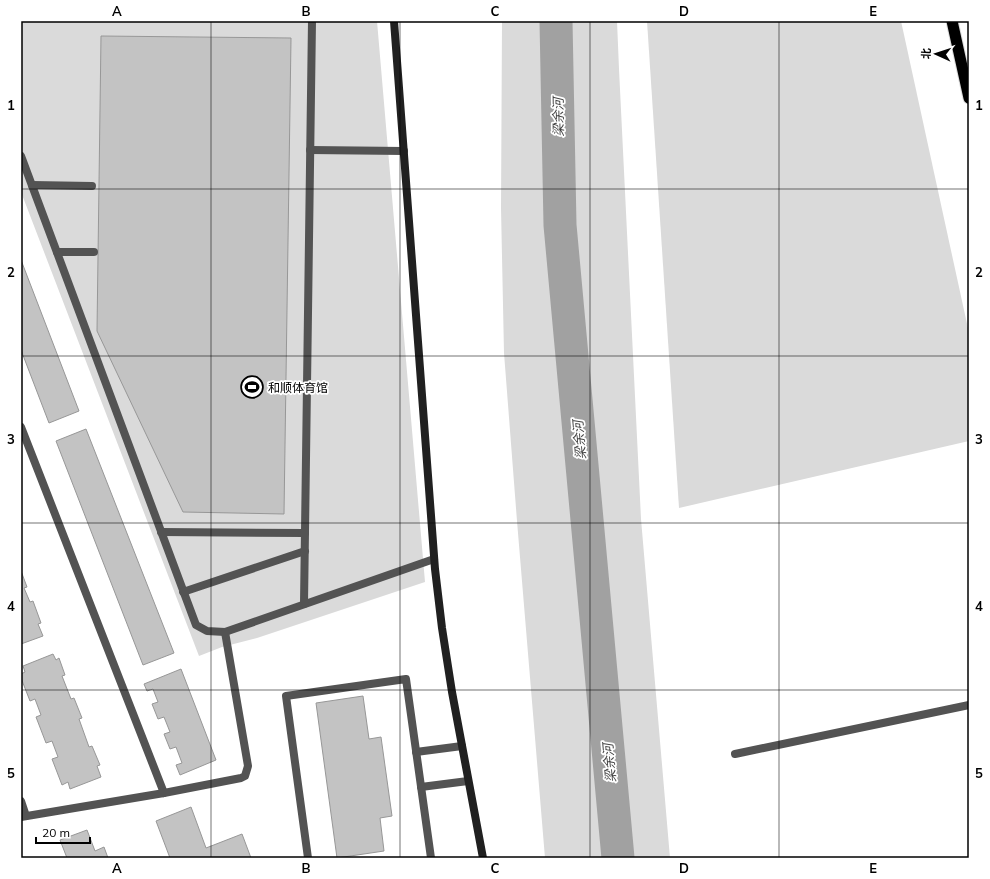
<svg xmlns="http://www.w3.org/2000/svg" width="990" height="879" viewBox="0 0 990 879" font-family="Mulish,'Noto Sans SC',sans-serif">
	<style>
		.green { fill: #dadada }
		.lines { fill: none; stroke-linecap: round; stroke-linejoin: round }
		.river { stroke: #a1a1a1; stroke-width: 33 }
		.building { fill: #c3c3c3; stroke: #979797 }
		.trunk-casing { stroke: #dbdbdb; stroke-width: 13 }
		.service { stroke: #535353; stroke-width: 8 }
		.minor { stroke: #535353; stroke-width: 8 }
		.secondary { stroke: #202020; stroke-width: 8 }
		.trunk { stroke: #000; stroke-width: 11 }
		.grid { fill: none; stroke: #000; stroke-width: 1; stroke-opacity: 0.55 }
		.labels { text-anchor: middle; dominant-baseline: central; stroke-width: 3.5; stroke-linejoin: round; paint-order: stroke }
		.poi-label { font-size: 12px; fill: #000; stroke: #fff; text-anchor: start }
		.water-label { font-size: 13px; font-style: italic; fill: #424242; stroke: #fff }
		.neatline { fill: none; stroke: #000; stroke-width: 1.5 }
		.grid-label { font-size: 13px; text-anchor: middle; font-weight: bold; fill: #000 }
	</style>
	<rect width="100%" height="100%" fill="#fff"/>
	<!-- green -->
	<g class="green">
		<polygon points="21,21 377,21 425,582 257,638 222,647 199,656 21,192"/>
		<polygon points="502,21 617,21 619,69 641,519 670,858 545,858 517,521 504,353 501,208"/>
		<polygon points="647,21 901,21 969,333 969,441 679,508"/>
	</g>
	<g class="lines">
		<!-- river -->
		<polyline class="river" points="556,21 560,225 618,858"/>
	</g>
	<!-- building -->
	<g class="building">
		<polygon points="101,36 291,38 284,514 183,512 97,331"/>
		<polygon points="21,260 79,411 49,423 21,350"/>
		<polygon points="86,429 174,653 143,665 56,441"/>
		<polygon points="21,571 27,587 24,588 30,602 33,601 41,623 38,624 43,636 21,644"/>
		<polygon points="53,654 56,660 59,658 65,675 62,676 71,699 74,698 82,718 79,719 89,747 92,746 100,765 97,766 101,777 70,789 68,782 62,785 52,759 58,757 52,741 46,743 36,717 41,715 35,699 30,701 21,678 21,674 25,672 23,666"/>
		<polygon points="181,669 216,760 180,775 176,765 182,763 176,747 170,749 164,734 170,732 164,717 158,719 152,704 158,702 153,689 147,691 144,684"/>
		<polygon points="363,696 369,739 381,737 392,816 380,818 384,851 337,858 316,703"/>
		<polygon points="191,807 206,848 242,834 251,858 170,858 156,821"/>
		<polygon points="87,830 95,851 104,847 108,858 67,858 60,840"/>
	</g>
	<g class="lines">
		<!-- trunk casing -->
		<g class="trunk-casing">
			<polyline id="trunk" points="952,21 969,98"/>
		</g>
		<!-- service -->
		<g class="service">
			<polyline points="310,150 404,151"/>
			<polyline points="21,156 196,625 207,631 225,632 434,559"/>
			<polyline points="32,185 92,186"/>
			<polyline points="57,252 94,252"/>
			<polyline points="21,427 164,793"/>
			<polyline points="161,532 305,533"/>
			<polyline points="183,592 305,551"/>
			<polyline points="304,604 312,21"/>
			<polyline points="416,752 462,746"/>
			<polyline points="421,787 468,781"/>
			<polyline points="21,801 26,816"/>
			<polyline points="21,817 164,793 241,778 245,776 248,766 225,632"/>
			<polyline points="308,858 286,696 406,679 431,858"/>
		</g>
		<!-- minor -->
		<polyline class="minor" points="735,754 969,705"/>
		<!-- secondary -->
		<polyline class="secondary" points="394,21 435,569 442,628 452,692 483,858"/>
		<!-- trunk -->
		<use href="#trunk" class="trunk"/>
	</g>
	<!-- grid -->
	<path class="grid" d="M211,21V858M400,21V858M590,21V858M779,21V858M21,189H969M21,356H969M21,523H969M21,690H969"/>
	<!-- icons -->
	<defs>
		<g id="stadium-ring" transform="scale(1.15)"><circle r="9.5" fill="#fff" stroke="#000" stroke-width="1.5"/><path d="M0-5a6.5 5 0 1 0 0 10a6.5 5 0 1 0 0-10ZM-3.5-1.8h7v3.6h-7Z" fill="#000"/></g>
	</defs>
	<g fill-rule="evenodd">
		<use href="#stadium-ring" x="252" y="387"/>
	</g>
	<g class="labels">
		<!-- poi labels -->
		<g class="poi-label">
			<text x="268" y="387">和顺体育馆</text>
		</g>
		<!-- water labels -->
		<g class="water-label">
			<text transform="translate(558 117) rotate(-91)">梁余河</text>
			<text transform="translate(579 440) rotate(-95)">梁余河</text>
			<text transform="translate(609 763) rotate(-95)">梁余河</text>
		</g>
	</g>
	<!-- border -->
	<rect width="990" height="879" fill="none" stroke="#ffffff" stroke-width="44"/>
	<!-- north arrow -->
	<g transform="translate(936 54) rotate(273)" stroke="#ffffff" stroke-width="3" paint-order="stroke">
	<path d="M0-3L7 15L0 10L-7 15Z" fill="#000000"/>
	<text y="-6" font-size="11" font-weight="bold" text-anchor="middle" fill="#000000">北</text>
	</g>
	<!-- scale -->
	<path d="M36 837v6h54v-6" fill="none" stroke="#000000" stroke-width="2"/>
	<text x="42" y="837" font-size="12" fill="#000000" stroke="#ffffff" stroke-width="3" paint-order="stroke">20 m</text>
	<rect x="22" y="22" width="946" height="835" class="neatline"/>
	<g class="grid-label">
		<text x="117" y="16">A</text>
		<text x="306" y="16">B</text>
		<text x="495" y="16">C</text>
		<text x="684" y="16">D</text>
		<text x="873" y="16">E</text>
		<text x="11" y="110">1</text>
		<text x="979" y="110">1</text>
		<text x="11" y="277">2</text>
		<text x="979" y="277">2</text>
		<text x="11" y="444">3</text>
		<text x="979" y="444">3</text>
		<text x="11" y="611">4</text>
		<text x="979" y="611">4</text>
		<text x="11" y="778">5</text>
		<text x="979" y="778">5</text>
		<text x="117" y="873">A</text>
		<text x="306" y="873">B</text>
		<text x="495" y="873">C</text>
		<text x="684" y="873">D</text>
		<text x="873" y="873">E</text>
	</g>
</svg>
